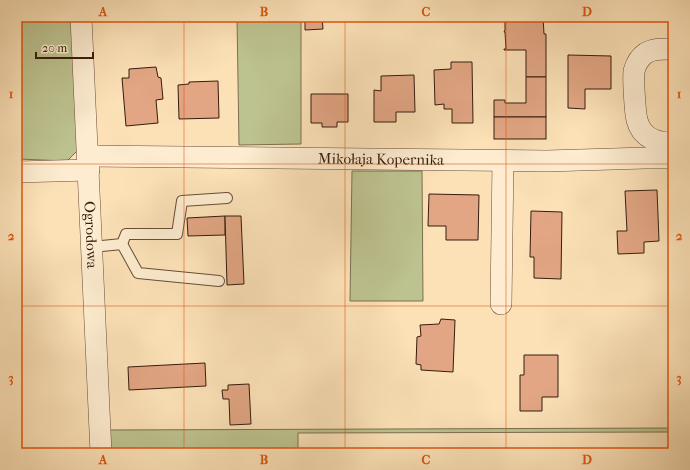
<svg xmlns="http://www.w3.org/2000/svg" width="690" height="470" viewBox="0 0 690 470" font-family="'IM FELL French Canon',serif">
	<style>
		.green { fill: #bdc390; stroke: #7a704f }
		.building { fill: #e2a684; stroke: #361c0e }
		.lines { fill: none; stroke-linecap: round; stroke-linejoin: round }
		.service-casing { stroke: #684d38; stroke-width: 12 }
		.minor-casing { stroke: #684d38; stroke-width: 22 }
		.service { stroke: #fdecd0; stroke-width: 10 }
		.minor { stroke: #fdecd0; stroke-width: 21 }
		.grid { fill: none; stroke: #df560c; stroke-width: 1; stroke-opacity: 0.55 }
		.labels { text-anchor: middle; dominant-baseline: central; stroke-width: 4; stroke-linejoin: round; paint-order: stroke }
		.street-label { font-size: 15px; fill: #361c0e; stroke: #fdecd0 }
		.neatline { fill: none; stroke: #df560c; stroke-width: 1.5 }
		.grid-label { font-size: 13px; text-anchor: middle; font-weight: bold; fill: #df560c }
	</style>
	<rect width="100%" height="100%" fill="#fce1b7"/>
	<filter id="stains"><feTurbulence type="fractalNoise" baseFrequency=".005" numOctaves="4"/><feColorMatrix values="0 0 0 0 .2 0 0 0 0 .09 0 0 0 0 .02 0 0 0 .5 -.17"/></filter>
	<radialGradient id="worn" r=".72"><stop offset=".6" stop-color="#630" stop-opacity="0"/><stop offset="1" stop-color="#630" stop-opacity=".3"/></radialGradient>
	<!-- green -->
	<g class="green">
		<polygon points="17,17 73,17 80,148 67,161 17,159"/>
		<polygon points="237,17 301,17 301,144 239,145"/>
		<polygon points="352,171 422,171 423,301 350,301"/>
		<polygon points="673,428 673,432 298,433 298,453 111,453 109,430"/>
	</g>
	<!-- building -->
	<g class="building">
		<polygon points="305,17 322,17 323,29 305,30"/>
		<polygon points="505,17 543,17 544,34 546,34 546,77 526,77 526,50 504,50 504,49 506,49 505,32 504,32 505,30"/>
		<polygon points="568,55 611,56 611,89 585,89 585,109 568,108"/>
		<polygon points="451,62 472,62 473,123 452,123 452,109 444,109 444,104 435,105 434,70 451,69"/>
		<polygon points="156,67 158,77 161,78 163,99 156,100 158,123 126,126 122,78 129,78 129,69"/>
		<polygon points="414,75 415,112 396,112 396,122 374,122 374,90 381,91 381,76"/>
		<polygon points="526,77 546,77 546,117 494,117 494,100 505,100 505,103 526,103"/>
		<polygon points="218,81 219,118 179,119 178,85 189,84 189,82"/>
		<polygon points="311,94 348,94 348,122 337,122 337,127 322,127 322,123 311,123"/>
		<rect x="494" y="117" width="52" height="22"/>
		<polygon points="657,190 659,241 644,242 644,253 618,254 617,231 627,231 625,191"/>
		<polygon points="429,194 479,195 478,240 446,240 446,226 428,226"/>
		<polygon points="531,211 562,212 561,279 534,278 534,257 530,257"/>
		<polygon points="225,216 225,235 188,236 187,218"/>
		<polygon points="225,216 241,216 244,284 227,285"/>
		<polygon points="441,319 455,320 453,372 421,370 421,365 416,364 417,337 421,336 420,325 439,324"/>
		<polygon points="524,355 558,355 558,397 542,397 542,411 520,411 520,375 524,375"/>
		<polygon points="205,363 206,386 129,390 128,367"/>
		<polygon points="249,384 251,424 230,425 229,399 223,399 222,390 228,390 228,385"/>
	</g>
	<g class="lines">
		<!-- service casing -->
		<g class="service-casing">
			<g id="service">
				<polyline points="122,244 126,234 177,234 182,201 227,198"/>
				<polyline points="92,247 122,244 138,273 219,281"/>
			</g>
		</g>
		<!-- minor casing -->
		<g class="minor-casing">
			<g id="minor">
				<path id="s1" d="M81,17C89,162 93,308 101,453"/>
				<path d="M673,49C664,49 654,48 646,53C640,57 636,64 634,71C633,79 635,112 637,120C638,124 640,128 642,131C650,141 661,143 673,143"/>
				<path id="s2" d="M89,156L547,161L645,158H673"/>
				<polyline points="17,172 89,170"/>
				<polyline points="501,304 503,161"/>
			</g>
		</g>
		<!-- service -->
		<use href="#service" class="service"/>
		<!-- minor -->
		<use href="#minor" class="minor"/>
	</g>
	<!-- grid -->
	<path class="grid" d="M184,17V453M345,17V453M506,17V453M17,164H673M17,306H673"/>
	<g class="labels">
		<!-- street labels -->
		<g class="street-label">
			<text stroke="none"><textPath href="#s2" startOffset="292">Mikołaja Kopernika</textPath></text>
			<text stroke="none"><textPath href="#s1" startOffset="218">Ogrodowa</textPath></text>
		</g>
	</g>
	<!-- margin -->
	<rect width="690" height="470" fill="none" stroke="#fce1b7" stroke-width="44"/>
	<!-- scale -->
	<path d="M36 52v6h57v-6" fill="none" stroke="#361c0e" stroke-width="2"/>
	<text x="42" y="52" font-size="12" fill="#361c0e" stroke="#fdecd0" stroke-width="3" paint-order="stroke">20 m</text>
	<rect x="22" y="22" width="646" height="426" class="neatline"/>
	<g class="grid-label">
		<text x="103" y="16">A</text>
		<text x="264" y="16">B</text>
		<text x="426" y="16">C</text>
		<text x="587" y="16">D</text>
		<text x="11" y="98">1</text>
		<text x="679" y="98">1</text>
		<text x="11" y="240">2</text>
		<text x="679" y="240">2</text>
		<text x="11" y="382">3</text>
		<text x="679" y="382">3</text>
		<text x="103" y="464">A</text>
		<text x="264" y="464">B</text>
		<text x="426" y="464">C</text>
		<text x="587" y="464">D</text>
	</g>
	<rect width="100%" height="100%" filter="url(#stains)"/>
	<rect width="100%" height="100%" fill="url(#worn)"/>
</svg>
